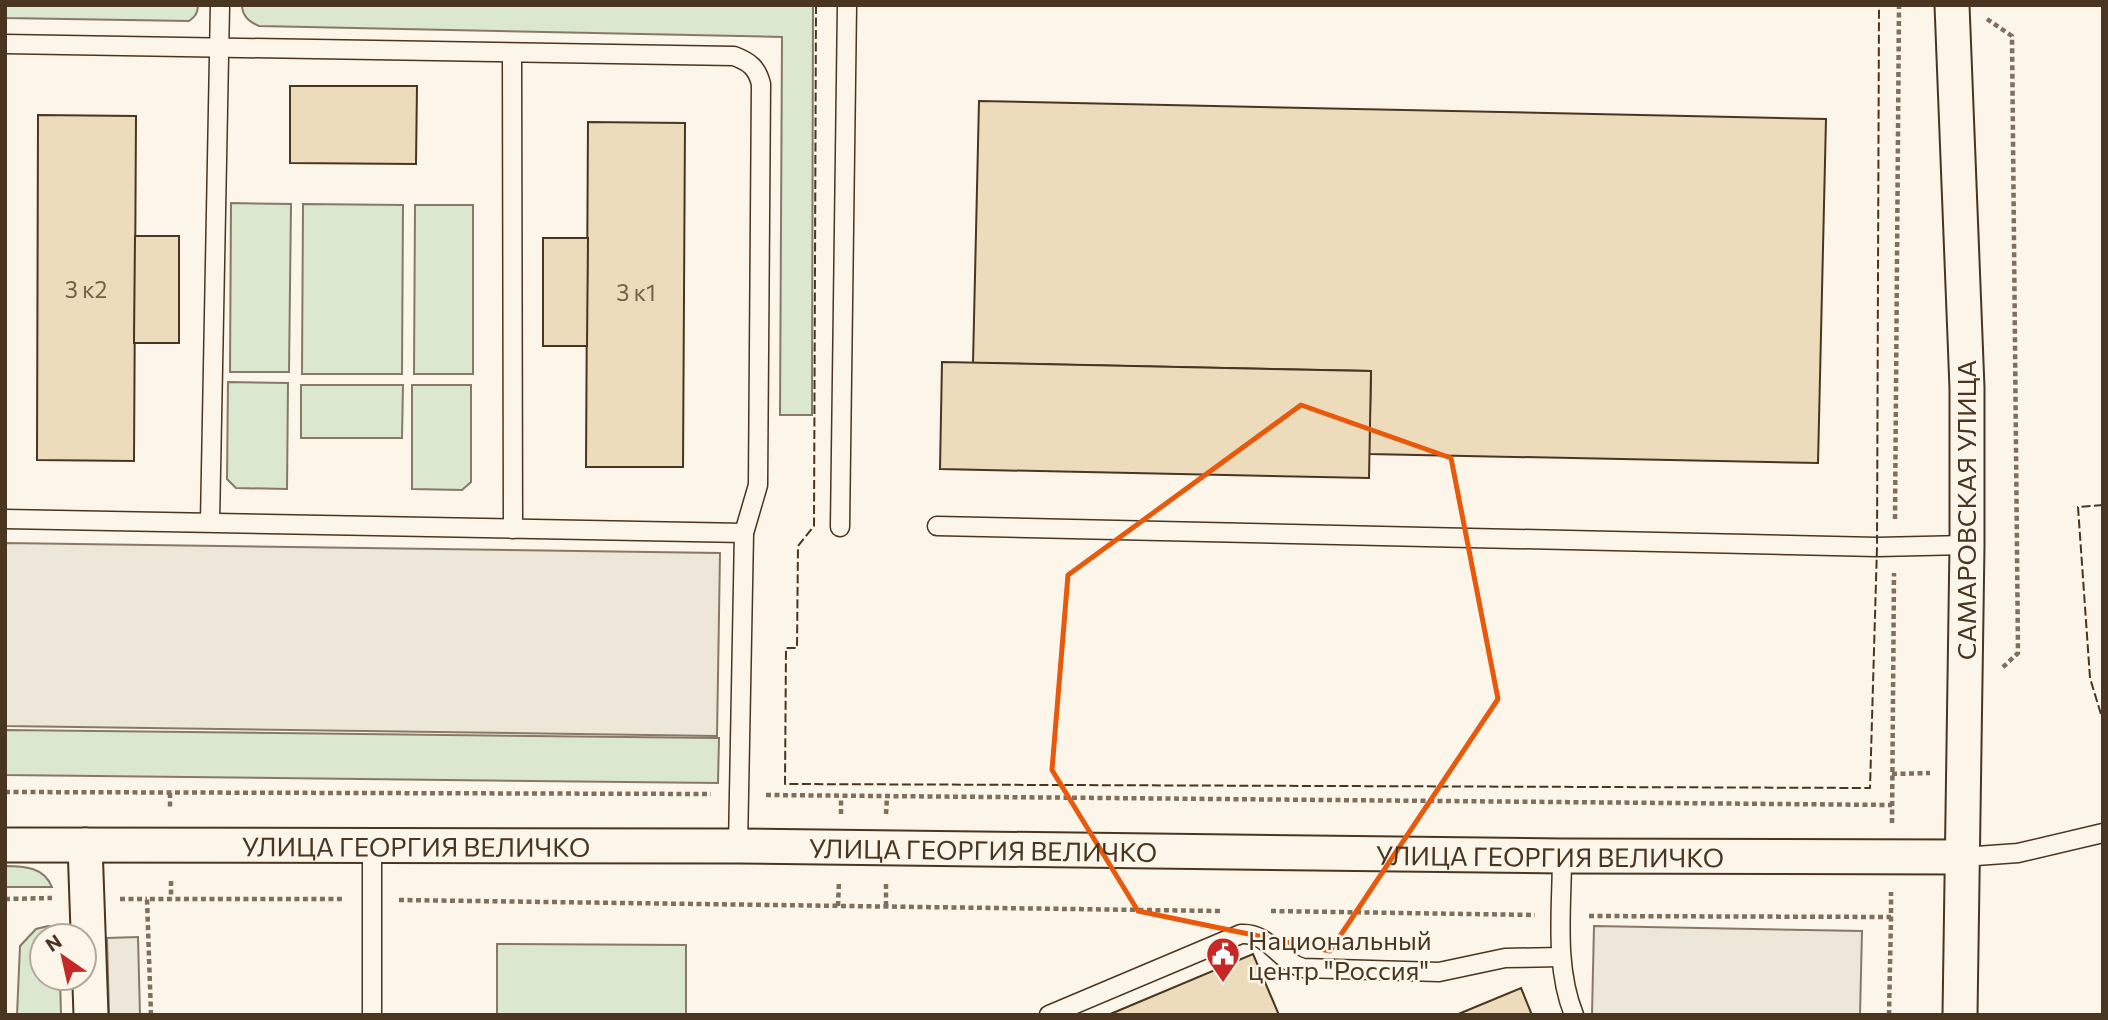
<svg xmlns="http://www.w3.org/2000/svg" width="2108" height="1020" viewBox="0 0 2108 1020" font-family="Commissioner,sans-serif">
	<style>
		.green { fill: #dce7d0; stroke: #887966; stroke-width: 2 }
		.parking { fill: #ede7d9; stroke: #887966; stroke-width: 2 }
		.building { fill: #ecdcbc; stroke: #4a3520; stroke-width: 2 }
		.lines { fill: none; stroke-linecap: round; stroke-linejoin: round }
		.service-casing { stroke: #4a3520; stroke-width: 21 }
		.minor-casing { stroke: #4a3520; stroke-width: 37 }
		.path { stroke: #7f6f5c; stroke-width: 4.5; stroke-dasharray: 5 3.5; stroke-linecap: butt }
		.service { stroke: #fbf6e9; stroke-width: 18 }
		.minor { stroke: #fbf6e9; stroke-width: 33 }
		.fence { stroke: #4a3520; stroke-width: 2; stroke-dasharray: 9 3.5; stroke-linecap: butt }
		.marked { fill: none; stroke: #e8590c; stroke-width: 5; stroke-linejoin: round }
		.labels { text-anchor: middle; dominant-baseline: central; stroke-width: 5; stroke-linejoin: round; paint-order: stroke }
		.number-label { font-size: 23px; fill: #725f47 }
		.street-label { font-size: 26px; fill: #4a3520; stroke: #fbf6e9 }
		.poi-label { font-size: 26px; fill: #4a3520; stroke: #fbf6e9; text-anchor: start }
	</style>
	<rect width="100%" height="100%" fill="#fbf6e9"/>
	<!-- green -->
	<g class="green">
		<path d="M5,5H198C198,13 195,17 189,21L5,18Z"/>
		<path d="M242,5H813L812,415H780L782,37L259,26C249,22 242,16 242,5Z"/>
		<polygon points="231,203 291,204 289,372 230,372"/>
		<polygon points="303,204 403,205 402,374 302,374"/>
		<polygon points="415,205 473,205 473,374 414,374"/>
		<polygon points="228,382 288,383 287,489 236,488 227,479"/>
		<polygon points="301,385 403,385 402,438 301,438"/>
		<polygon points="412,385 471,385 471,482 462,490 412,489"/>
		<polygon points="5,730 719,738 718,783 5,775"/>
		<path d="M5,866C24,866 44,867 52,887H5Z"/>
		<polygon points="48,926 56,927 59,936 42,936 42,978 60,978 61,1015 17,1015 20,946 36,929"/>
		<polygon points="497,944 686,945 686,1015 497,1015"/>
	</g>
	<!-- parking -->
	<g class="parking">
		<polygon points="5,543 720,553 717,736 5,726"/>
		<polygon points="1594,926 1862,931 1860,1015 1592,1015"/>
		<polygon points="138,937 140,1015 109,1015 107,938"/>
	</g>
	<!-- building -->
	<g class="building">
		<polygon points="290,86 417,86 416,164 290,163"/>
		<polygon points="979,101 1826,119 1818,463 1369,454 1371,371 973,363"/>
		<polygon points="38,115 136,116 134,461 37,460"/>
		<polygon points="588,122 685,123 683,467 586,467"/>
		<polygon points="135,236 179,236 179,343 134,343"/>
		<polygon points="543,238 588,238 587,346 543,346"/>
		<polygon points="942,362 1371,371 1369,478 940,469"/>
		<polygon points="1253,954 1279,1015 1108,1015"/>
		<polygon points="1521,988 1532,1015 1456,1015"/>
	</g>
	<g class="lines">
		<!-- service casing -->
		<g class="service-casing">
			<g id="service">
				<path d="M5,44L734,56C750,62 757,68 761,84L758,485L744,533L738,846"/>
				<polyline points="512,53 513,529"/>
				<polyline points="5,519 744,533"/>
				<polyline points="210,522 220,5"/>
				<polyline points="937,526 1877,547 1967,545"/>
				<polyline points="840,527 847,5"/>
				<polyline points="372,847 372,1015"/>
				<path d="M1562,856C1562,908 1554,965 1574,1015"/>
				<polyline points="1962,857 2018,853 2103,833"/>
				<path d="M1049,1015L1241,934C1269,932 1278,961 1303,968L1439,972L1505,958L1561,957"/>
			</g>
		</g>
		<!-- minor casing -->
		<g class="minor-casing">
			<g id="minor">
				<polyline points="1952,5 1967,388 1967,545 1960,1015"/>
				<path id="s1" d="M5,845L738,846L1562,856L1962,857"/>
				<polyline points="85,845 91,1015"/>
			</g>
		</g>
		<!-- path -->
		<g class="path">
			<polyline points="1987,19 2012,36 2018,653 2001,669"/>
			<polyline points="1895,519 1899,5"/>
			<polyline points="1892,774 1930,773"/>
			<polyline points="5,792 711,794"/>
			<polyline points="170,793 170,809"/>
			<polyline points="766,795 1892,805"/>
			<polyline points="841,814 841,797"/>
			<polyline points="886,814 887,797"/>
			<polyline points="1892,823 1894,573"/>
			<polyline points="171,881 171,898"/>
			<polyline points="5,899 52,898"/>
			<polyline points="120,899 147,899"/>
			<polyline points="399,900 1220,911"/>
			<polyline points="838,906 839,882"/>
			<polyline points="886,906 886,882"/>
			<polyline points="1271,911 1535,915"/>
			<polyline points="1589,916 1891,917 1891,892"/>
			<polyline points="151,1015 147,899 345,899"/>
			<polyline points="1889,1015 1891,917"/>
		</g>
		<!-- service -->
		<use href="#service" class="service"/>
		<!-- minor -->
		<use href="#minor" class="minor"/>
		<!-- fence -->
		<g class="fence">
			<polyline points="816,5 814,526 798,546 797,648 786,648 785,784 1870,788 1877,547 1879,5"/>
			<polyline points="2103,505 2078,507 2090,678 2103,721"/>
		</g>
	</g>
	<!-- marked area -->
	<path class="marked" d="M1301,405L1451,458L1498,699L1330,951L1138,911L1052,770L1068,575Z"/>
	<!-- icons -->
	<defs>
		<g id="civic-pin" transform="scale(1.75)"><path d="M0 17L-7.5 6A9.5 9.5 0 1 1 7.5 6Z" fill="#c62828" stroke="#fbf6e9"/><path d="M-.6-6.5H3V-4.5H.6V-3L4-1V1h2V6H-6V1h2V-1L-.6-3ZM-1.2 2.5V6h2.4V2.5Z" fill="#fff"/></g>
	</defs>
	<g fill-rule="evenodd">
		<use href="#civic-pin" x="1223" y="954"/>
	</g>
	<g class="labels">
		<!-- number labels -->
		<g class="number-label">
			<text x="86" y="289">3 к2</text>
			<text x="636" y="292">3 к1</text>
		</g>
		<!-- street labels -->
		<g class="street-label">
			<text transform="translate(1965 510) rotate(-90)">САМАРОВСКАЯ УЛИЦА</text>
			<text stroke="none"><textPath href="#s1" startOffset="411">УЛИЦА ГЕОРГИЯ ВЕЛИЧКО</textPath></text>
			<text stroke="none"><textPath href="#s1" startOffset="978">УЛИЦА ГЕОРГИЯ ВЕЛИЧКО</textPath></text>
			<text stroke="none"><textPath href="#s1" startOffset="1545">УЛИЦА ГЕОРГИЯ ВЕЛИЧКО</textPath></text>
		</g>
		<!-- poi labels -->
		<g class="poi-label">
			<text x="1248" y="939">Национальный<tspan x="1248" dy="30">центр "Россия"</tspan></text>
		</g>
	</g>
	<!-- border -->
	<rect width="2108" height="1020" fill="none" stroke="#4a3520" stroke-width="14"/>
	<!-- north arrow -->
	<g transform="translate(63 957) rotate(326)"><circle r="33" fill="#fbf6e9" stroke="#b4a999" stroke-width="2"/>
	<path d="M0-5L12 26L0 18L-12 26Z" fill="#c62828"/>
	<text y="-10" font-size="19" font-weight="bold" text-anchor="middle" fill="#4a3520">N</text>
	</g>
</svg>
